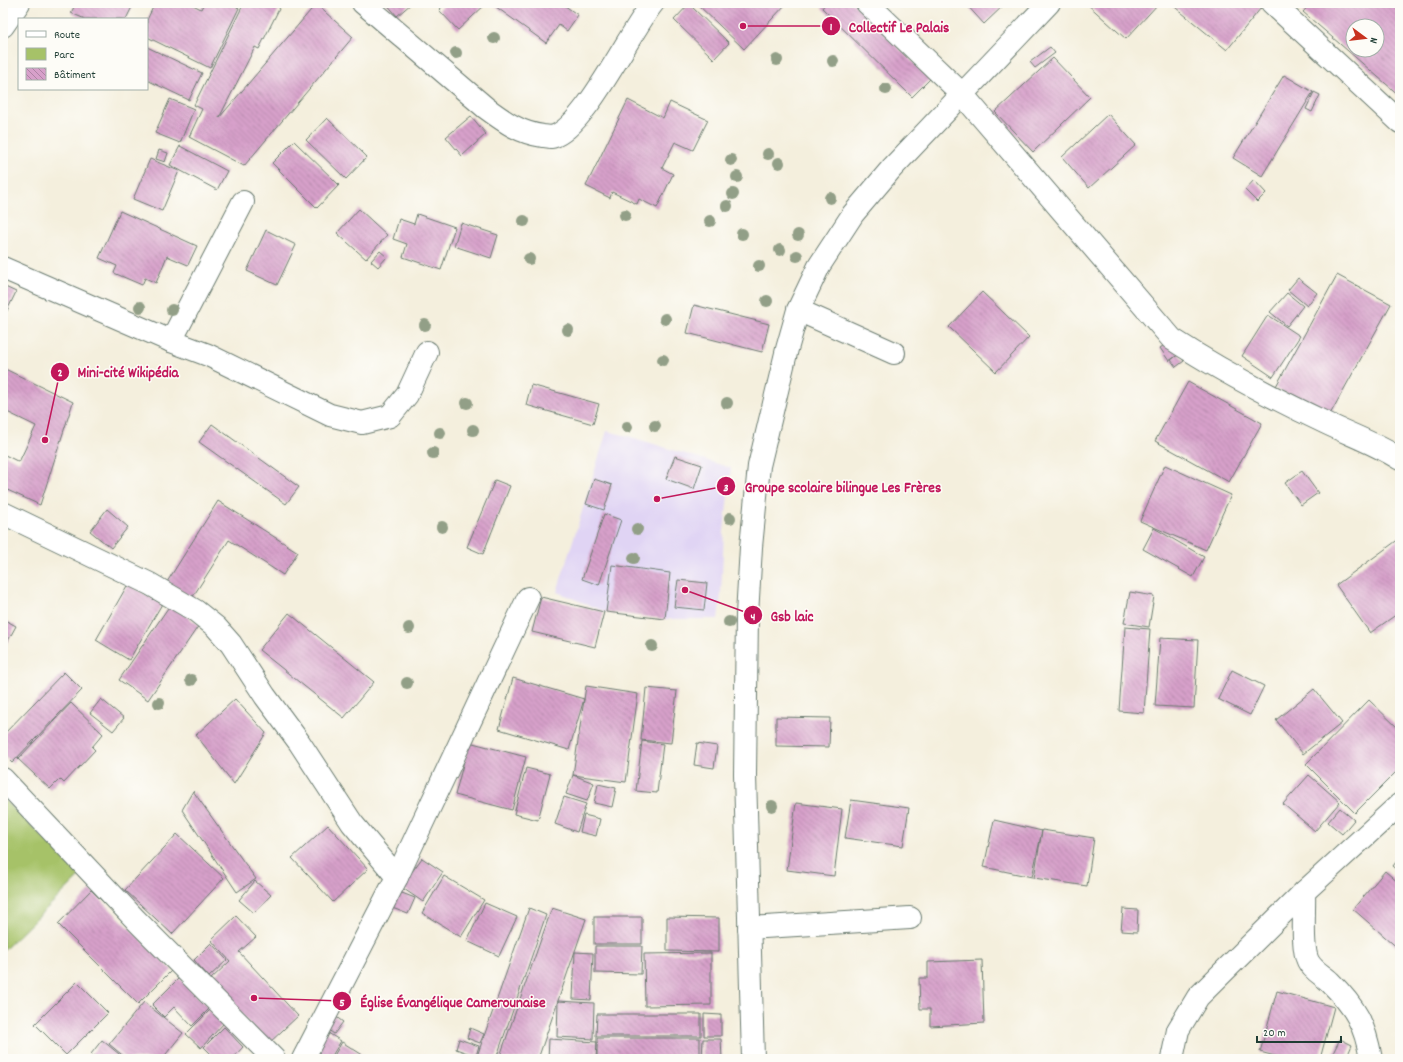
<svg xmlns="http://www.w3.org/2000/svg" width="1403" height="1062" viewBox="0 0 1403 1062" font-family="Dekko,sans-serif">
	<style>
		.built { fill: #e0d4f4 }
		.green { fill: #a6c268; stroke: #62804e }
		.building { fill: url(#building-back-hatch); fill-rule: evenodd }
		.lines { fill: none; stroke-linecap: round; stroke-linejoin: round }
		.minor-casing { stroke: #6a7b6f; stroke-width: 24 }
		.minor { stroke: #fff; stroke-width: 22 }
		.tree { fill: #929f87 }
		.leader { fill: none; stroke: #c2185b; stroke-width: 1.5 }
		.callout-dot { fill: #c2185b; stroke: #fdfcf7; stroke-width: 1.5 }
		.mark-label { font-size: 12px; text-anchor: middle; font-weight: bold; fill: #fff }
		.callout-label { font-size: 15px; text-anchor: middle; font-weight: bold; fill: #c2185b; stroke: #fdfcf7; stroke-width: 3; stroke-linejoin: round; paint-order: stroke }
	</style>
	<defs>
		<pattern id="building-back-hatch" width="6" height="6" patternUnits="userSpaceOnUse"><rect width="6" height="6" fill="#d7a0ca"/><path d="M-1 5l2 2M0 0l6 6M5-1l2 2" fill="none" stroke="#ae84a5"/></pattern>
	</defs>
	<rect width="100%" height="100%" fill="#fdfcf7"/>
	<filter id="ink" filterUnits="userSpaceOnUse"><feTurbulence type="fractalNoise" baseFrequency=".025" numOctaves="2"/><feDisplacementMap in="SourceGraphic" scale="8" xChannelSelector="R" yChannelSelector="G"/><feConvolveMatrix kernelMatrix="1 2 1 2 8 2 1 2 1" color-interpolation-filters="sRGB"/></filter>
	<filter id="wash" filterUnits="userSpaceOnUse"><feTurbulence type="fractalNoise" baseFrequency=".012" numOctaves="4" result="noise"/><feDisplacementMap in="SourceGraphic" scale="16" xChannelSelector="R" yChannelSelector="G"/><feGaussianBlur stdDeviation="0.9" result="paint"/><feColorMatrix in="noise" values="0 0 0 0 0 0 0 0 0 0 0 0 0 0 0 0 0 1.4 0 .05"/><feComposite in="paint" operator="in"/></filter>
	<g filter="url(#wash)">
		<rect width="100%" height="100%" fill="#f4efdd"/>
		<!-- built -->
		<polygon class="built" points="607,431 631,437 731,468 724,531 721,594 718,619 665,619 606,612 557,592"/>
		<!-- green -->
		<polygon class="green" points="3,799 82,874 3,951"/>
		<g id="blocks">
			<!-- building -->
			<g class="building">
				<polygon points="76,3 134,3 126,19 85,19 71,13"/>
				<polygon points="155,3 189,3 201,9 204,3 229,3 239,8 210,68 147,37 147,20"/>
				<polygon points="244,3 282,3 259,49 255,47 219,118 316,4 353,37 244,166 189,137 202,109 194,105"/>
				<polygon points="386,3 412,3 397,16"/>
				<polygon points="446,3 485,3 486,4 458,30 439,10"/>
				<polygon points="493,3 561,3 578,15 567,31 559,25 546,43 492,4"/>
				<polygon points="696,3 787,3 744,49"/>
				<polygon points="826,3 853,3 930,79 912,97 822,8"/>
				<polygon points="965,3 1004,3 1005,4 984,24"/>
				<polygon points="1086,3 1159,3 1126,39"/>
				<polygon points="1170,3 1265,3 1227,50"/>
				<path d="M1311,3H1400V96L1303,12ZM1353,26H1377V50H1353Z"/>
				<polygon points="689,4 729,43 714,59 674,20"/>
				<polygon points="147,47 202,73 189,100 147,80"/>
				<polygon points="1050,47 1055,53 1035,68 1030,62"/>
				<polygon points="1053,58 1090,97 1033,152 995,112"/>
				<polygon points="1284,75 1313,92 1262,176 1233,158"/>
				<polygon points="1314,92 1320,95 1312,112 1306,109"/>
				<polygon points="170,99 194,109 180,143 155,133"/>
				<polygon points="628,100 663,118 670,102 708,120 693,150 675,142 662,168 673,174 657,208 639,199 637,204 612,192 610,198 586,186"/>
				<polygon points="1108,114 1136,145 1089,188 1062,157"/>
				<polygon points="471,116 486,134 462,156 446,137"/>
				<polygon points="327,118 367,157 346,179 306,140"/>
				<polygon points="294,141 339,185 317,208 272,163"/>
				<polygon points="180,146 227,171 217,190 170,165"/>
				<polygon points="159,150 168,153 165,162 156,159"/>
				<polygon points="150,159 179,171 162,211 133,199"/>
				<polygon points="1254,180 1266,193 1257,202 1245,190"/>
				<polygon points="359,209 387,235 366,259 337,233"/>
				<polygon points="120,211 197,246 188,265 167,256 156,283 145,278 142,285 114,273 117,266 99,258"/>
				<polygon points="417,214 455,227 441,270 403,257 407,244 393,239 399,219 414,224"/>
				<polygon points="461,223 498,235 491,258 454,246"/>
				<polygon points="266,230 296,245 277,285 247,271"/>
				<polygon points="380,251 387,257 378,267 371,261"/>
				<polygon points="1337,275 1391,304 1328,418 1275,388"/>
				<polygon points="1298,278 1317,293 1307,306 1288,290"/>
				<polygon points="3,286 16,292 3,319"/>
				<polygon points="982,292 1029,337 996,372 949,327"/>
				<polygon points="1287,293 1303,306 1287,326 1270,312"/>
				<polygon points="694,305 769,324 762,352 687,333"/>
				<polygon points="1268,315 1300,336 1273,377 1242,356"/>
				<polygon points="1170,341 1179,354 1169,361 1160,348"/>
				<polygon points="1179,354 1184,361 1176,367 1171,360"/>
				<polygon points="3,368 73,402 40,505 3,488 3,454 19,462 36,426 3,410"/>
				<polygon points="1188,382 1262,423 1229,482 1155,441"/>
				<polygon points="531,385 599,404 593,424 526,405"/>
				<polygon points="212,424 299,487 286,504 199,442"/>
				<polygon points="675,456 702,465 694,489 666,479"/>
				<polygon points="1165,465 1231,495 1206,550 1140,521"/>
				<polygon points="1302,471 1318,493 1301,505 1285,483"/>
				<polygon points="594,479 612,485 604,510 586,504"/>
				<polygon points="495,480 510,486 483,554 467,547"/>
				<polygon points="218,501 298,552 283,575 229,540 192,598 167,582"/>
				<polygon points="107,509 128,527 111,548 90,531"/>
				<polygon points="604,514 621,520 599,585 582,579"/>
				<polygon points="1154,528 1204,557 1193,577 1143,549"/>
				<polygon points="1399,539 1400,612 1370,633 1336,585"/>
				<polygon points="612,565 670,573 665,619 606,612"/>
				<polygon points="678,580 707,583 704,610 674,607"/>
				<polygon points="128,584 162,604 129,660 96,640"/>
				<polygon points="1130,592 1154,596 1149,627 1124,623"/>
				<polygon points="541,597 604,612 595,647 532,632"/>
				<polygon points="170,605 199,625 148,700 119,680"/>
				<polygon points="289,613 374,682 344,718 259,650"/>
				<polygon points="3,619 16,626 3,650"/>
				<polygon points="1125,627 1150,629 1144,713 1119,711"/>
				<polygon points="1160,638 1198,640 1194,708 1155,706"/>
				<polygon points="1232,670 1264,686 1250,715 1218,699"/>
				<polygon points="64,672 82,690 12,763 3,754 3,735"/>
				<polygon points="513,678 584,699 569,750 499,729"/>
				<polygon points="586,686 638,694 626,782 573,775"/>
				<polygon points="646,688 677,691 671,743 641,740"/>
				<polygon points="1314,689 1342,723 1303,754 1276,720"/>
				<polygon points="101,699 124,718 113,731 90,713"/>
				<polygon points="235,699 266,733 234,784 196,735"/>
				<polygon points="1369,700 1400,730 1400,768 1355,813 1306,764"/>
				<polygon points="71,703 103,734 92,747 95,750 64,783 60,779 50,789 18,759"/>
				<polygon points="776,717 830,718 829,747 776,746"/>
				<polygon points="642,741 663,744 657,793 636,791"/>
				<polygon points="469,742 526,757 512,810 455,795"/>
				<polygon points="697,743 717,746 714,768 694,765"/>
				<polygon points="526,768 550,774 538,820 514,814"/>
				<polygon points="573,775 594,783 587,801 566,794"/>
				<polygon points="1309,775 1340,802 1315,831 1283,804"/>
				<polygon points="598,784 616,788 612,807 594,803"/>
				<polygon points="193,791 256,879 237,892 182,810"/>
				<polygon points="564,797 586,804 577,832 555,824"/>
				<polygon points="851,800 909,808 903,846 845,838"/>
				<polygon points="796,803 842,809 834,876 787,870"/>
				<polygon points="1340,808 1354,820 1342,834 1328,822"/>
				<polygon points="584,815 600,819 596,836 580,832"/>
				<polygon points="994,820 1042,831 1032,877 984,867"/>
				<polygon points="328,825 368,869 333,902 292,858"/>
				<polygon points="1042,830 1094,838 1087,886 1034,878"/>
				<polygon points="177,834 224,878 172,934 125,890"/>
				<polygon points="1400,857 1400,872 1393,866"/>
				<polygon points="422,858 443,872 423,902 401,887"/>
				<polygon points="1385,871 1400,884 1400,950 1353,909"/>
				<polygon points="444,876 484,900 461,937 422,913"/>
				<polygon points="255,881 271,895 254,913 239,900"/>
				<polygon points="91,890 172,970 138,1004 58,924"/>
				<polygon points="394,890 415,898 408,914 387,906"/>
				<polygon points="485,903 517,917 499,956 467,941"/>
				<polygon points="529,908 546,915 496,1059 476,1059"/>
				<polygon points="552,908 586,919 538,1059 499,1059"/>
				<polygon points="1123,909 1138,910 1137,932 1121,931"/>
				<polygon points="236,916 256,937 239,952 298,1016 268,1044 210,980 230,961 211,940"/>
				<rect x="594" y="917" width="48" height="27"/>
				<polygon points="667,917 719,918 719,952 667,951"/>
				<polygon points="211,943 227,960 209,977 194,960"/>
				<polygon points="595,946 642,946 641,974 595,973"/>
				<polygon points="575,952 593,953 591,1000 573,999"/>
				<polygon points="711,953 711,1005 645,1006 644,954"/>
				<polygon points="982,960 984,1023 930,1026 930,1009 920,1009 919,978 928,978 928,962"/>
				<polygon points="179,978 210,1008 192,1026 174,1007 164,1017 152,1005"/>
				<polygon points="77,982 108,1013 66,1055 35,1024"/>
				<polygon points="1277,991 1334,1007 1320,1059 1286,1059 1260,1052"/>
				<polygon points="558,1001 594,1003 593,1039 557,1037"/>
				<polygon points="144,1002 183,1033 162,1059 127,1059 109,1044"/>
				<polygon points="210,1010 224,1023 201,1048 186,1034"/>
				<polygon points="331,1013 343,1022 334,1034 322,1025"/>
				<polygon points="597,1014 701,1014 701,1036 596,1036"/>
				<polygon points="704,1014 721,1015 721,1036 704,1036"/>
				<polygon points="317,1026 341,1041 330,1059 296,1059"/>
				<polygon points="224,1027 243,1047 232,1059 216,1059 204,1047"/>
				<polygon points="470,1028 484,1034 480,1043 467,1038"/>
				<rect x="597" y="1038" width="103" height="21"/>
				<polygon points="459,1039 479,1046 476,1056 456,1049"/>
				<polygon points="549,1039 597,1042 596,1059 548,1059"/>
				<polygon points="703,1039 721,1039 722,1059 702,1059"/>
				<polygon points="1340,1039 1352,1045 1346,1059 1332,1055"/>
				<polygon points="102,1040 125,1059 97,1059 91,1054"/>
				<polygon points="342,1042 369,1059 332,1059"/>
			</g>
		</g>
	</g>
	<g filter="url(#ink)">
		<use href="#blocks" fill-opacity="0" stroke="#6a7b6f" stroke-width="1"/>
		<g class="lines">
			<!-- minor casing -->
			<g class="minor-casing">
				<g id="minor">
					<path d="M363,3L486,108C505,122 520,133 543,136C546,136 550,137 552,137C585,128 630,31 653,3"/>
					<path d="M867,3L962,94L1172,339C1221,371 1273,398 1326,423C1351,435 1377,444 1400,459"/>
					<polyline points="1272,3 1400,122"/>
					<polyline points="3,26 19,3"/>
					<polyline points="3,268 171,341 208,355 330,415 362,423 390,416 407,395 427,352"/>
					<polyline points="798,310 894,353"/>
					<polyline points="171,341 243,202"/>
					<polyline points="3,513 150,584 196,611 216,627 231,644 265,696 299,742 352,823 397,877"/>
					<polyline points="3,779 136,920 274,1059"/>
					<path d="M1304,892C1305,909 1301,947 1308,961C1313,971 1323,975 1330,982C1355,1007 1365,1024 1371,1059"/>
					<polyline points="749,928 910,918"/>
					<polyline points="303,1059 397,877 528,598"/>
					<polyline points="753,1059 745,775 747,615 751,547 759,466 787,349 798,310 819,266 853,214 892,168 1049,3"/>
					<polyline points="1172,1059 1178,1030 1198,997 1304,892 1400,804"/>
				</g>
			</g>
			<!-- minor -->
			<use href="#minor" class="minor"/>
		</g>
		<!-- trees -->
		<g class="tree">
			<circle cx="494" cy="38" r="6"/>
			<circle cx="456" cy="53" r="6"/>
			<circle cx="777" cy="60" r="6"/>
			<circle cx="833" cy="61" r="6"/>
			<circle cx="886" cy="89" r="6"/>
			<circle cx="768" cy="154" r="6"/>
			<circle cx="731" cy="160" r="6"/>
			<circle cx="779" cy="163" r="6"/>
			<circle cx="737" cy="177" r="6"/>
			<circle cx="733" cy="194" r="6"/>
			<circle cx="830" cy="198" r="6"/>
			<circle cx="727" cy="206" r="6"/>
			<circle cx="625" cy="215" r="6"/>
			<circle cx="524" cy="221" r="6"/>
			<circle cx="710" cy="221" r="6"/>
			<circle cx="742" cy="234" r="6"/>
			<circle cx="798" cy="235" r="6"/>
			<circle cx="780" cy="250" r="6"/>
			<circle cx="797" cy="256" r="6"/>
			<circle cx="529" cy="259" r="6"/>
			<circle cx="759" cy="266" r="6"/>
			<circle cx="767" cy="301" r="6"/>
			<circle cx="140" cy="307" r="6"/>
			<circle cx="172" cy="310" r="6"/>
			<circle cx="665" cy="319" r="6"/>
			<circle cx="425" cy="325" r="6"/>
			<circle cx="568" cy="330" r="6"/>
			<circle cx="663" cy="360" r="6"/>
			<circle cx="467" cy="403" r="6"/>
			<circle cx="727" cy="403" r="6"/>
			<circle cx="655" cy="426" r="6"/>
			<circle cx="627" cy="427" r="6"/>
			<circle cx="473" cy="430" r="6"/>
			<circle cx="440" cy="433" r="6"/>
			<circle cx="433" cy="453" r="6"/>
			<circle cx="730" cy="518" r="6"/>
			<circle cx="442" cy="527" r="6"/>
			<circle cx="637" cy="529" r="6"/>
			<circle cx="634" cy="558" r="6"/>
			<circle cx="729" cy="622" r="6"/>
			<circle cx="409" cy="628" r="6"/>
			<circle cx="652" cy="646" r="6"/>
			<circle cx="191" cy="680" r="6"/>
			<circle cx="407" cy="683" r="6"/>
			<circle cx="159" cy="703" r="6"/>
			<circle cx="772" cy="806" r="6"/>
		</g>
	</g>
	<!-- callouts -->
	<path class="leader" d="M743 26L831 26M45 440L60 372M657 499L726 486M685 590L753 615M254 998L342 1001"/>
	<g class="callout-dot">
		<circle cx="743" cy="26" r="4"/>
		<circle cx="45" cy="440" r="4"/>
		<circle cx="657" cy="499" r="4"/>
		<circle cx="685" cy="590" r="4"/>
		<circle cx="254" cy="998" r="4"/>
		<circle cx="831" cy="26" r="10"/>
		<circle cx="60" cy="372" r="10"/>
		<circle cx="726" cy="486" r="10"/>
		<circle cx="753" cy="615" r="10"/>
		<circle cx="342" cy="1001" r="10"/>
	</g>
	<g class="mark-label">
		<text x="831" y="30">1</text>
		<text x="60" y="376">2</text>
		<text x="726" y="491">3</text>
		<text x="753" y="620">4</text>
		<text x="342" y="1006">5</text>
	</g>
	<g class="callout-label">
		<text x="899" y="32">Collectif Le Palais</text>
		<text x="128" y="377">Mini-cité Wikipédia</text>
		<text x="843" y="492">Groupe scolaire bilingue Les Frères</text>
		<text x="792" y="621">Gsb laic</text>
		<text x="453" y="1007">Église Évangélique Camerounaise</text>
	</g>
	<!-- margin -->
	<rect width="1403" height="1062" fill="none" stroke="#fdfcf7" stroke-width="16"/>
	<!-- legend -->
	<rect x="18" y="18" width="130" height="72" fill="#fdfcf7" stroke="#a4b0a9"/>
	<rect x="26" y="31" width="20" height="6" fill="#ffffff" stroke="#a4b0a9"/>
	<text x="54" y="38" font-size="12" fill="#1f3d34">Route</text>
	<rect x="26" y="48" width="20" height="12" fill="#a6c268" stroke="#a4b0a9"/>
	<text x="54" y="58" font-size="12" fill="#1f3d34">Parc</text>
	<rect x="26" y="68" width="20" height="12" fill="url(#building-back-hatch)" stroke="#a4b0a9"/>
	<text x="54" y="78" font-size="12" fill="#1f3d34">Bâtiment</text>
	<!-- north arrow -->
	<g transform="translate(1365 38) rotate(105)"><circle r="19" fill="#fdfcf7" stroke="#a4b0a9"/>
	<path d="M0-3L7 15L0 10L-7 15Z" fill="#c8321e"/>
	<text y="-6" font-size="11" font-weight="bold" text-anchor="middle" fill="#1f3d34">N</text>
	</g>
	<!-- scale -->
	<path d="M1257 1036v6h84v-6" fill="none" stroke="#1f3d34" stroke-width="2"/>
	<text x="1263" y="1036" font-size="12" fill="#1f3d34" stroke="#fdfcf7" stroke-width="3" paint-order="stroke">20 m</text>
</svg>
